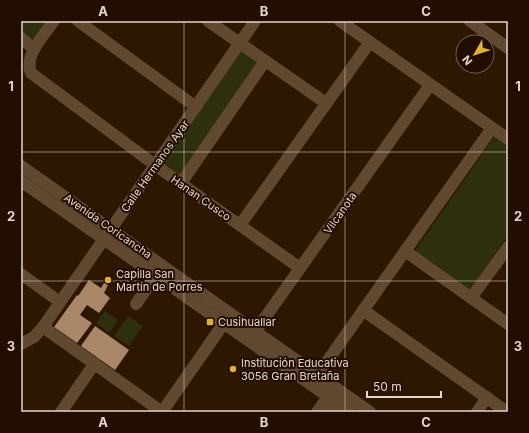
<svg xmlns="http://www.w3.org/2000/svg" width="529" height="433" viewBox="0 0 529 433" font-family="Inter,sans-serif">
	<style>
		.green { fill: #2e2f0f }
		.building { fill: #a98768 }
		.lines { fill: none; stroke-linecap: round; stroke-linejoin: round }
		.minor { stroke: #614830; stroke-width: 12 }
		.grid { fill: none; stroke: #e5d6c8; stroke-width: 1; stroke-opacity: 0.55 }
		.poi-dot { fill: #e0b034; stroke: #220e00; stroke-width: 1.5 }
		.labels { text-anchor: middle; dominant-baseline: central; stroke-width: 4; stroke-linejoin: round; paint-order: stroke }
		.street-label { font-size: 11px; fill: #e5d6c8; stroke: #220e00 }
		.poi-label { font-size: 11px; fill: #e5d6c8; stroke: #220e00; text-anchor: start }
		.neatline { fill: none; stroke: #e5d6c8; stroke-width: 1.5 }
		.grid-label { font-size: 13px; text-anchor: middle; font-weight: bold; fill: #e5d6c8 }
	</style>
	<rect width="100%" height="100%" fill="#2d1701"/>
	<!-- green -->
	<g class="green">
		<polygon points="21,21 50,21 34,45 21,34"/>
		<polygon points="239,48 260,62 180,178 160,164"/>
		<polygon points="494,137 508,147 508,235 470,290 414,252"/>
		<polygon points="105,311 118,320 109,333 96,323"/>
		<polygon points="128,316 143,326 129,346 114,336"/>
	</g>
	<!-- building -->
	<g class="building">
		<polygon points="89,280 101,288 104,283 106,283 108,285 104,293 110,298 99,313 87,305 80,315 92,323 77,343 54,327 77,295 78,296"/>
		<polygon points="95,326 129,350 115,370 81,346"/>
	</g>
	<g class="lines">
		<!-- minor -->
		<g class="minor">
			<path d="M54,21C44,35 24,55 31,73L155,165L300,268"/>
			<polyline points="78,21 196,107"/>
			<polyline points="208,21 326,103"/>
			<polyline points="340,21 508,139"/>
			<polyline points="470,21 508,48"/>
			<polyline points="21,38 34,49"/>
			<polyline points="21,166 370,412"/>
			<polyline points="21,181 350,412"/>
			<polyline points="181,183 265,61"/>
			<polyline points="240,225 370,42"/>
			<polyline points="405,251 508,324"/>
			<polyline points="21,274 60,302"/>
			<polyline points="471,298 508,247"/>
			<polyline points="136,304 156,275"/>
			<polyline points="363,310 507,412"/>
			<polyline points="43,327 162,412"/>
			<polyline points="252,336 430,85"/>
			<polyline points="21,344 34,337 43,327 255,21"/>
			<polyline points="323,382 321,377 321,370 492,128"/>
			<polyline points="61,412 95,363"/>
			<polyline points="162,412 224,323"/>
			<polyline points="317,412 333,390"/>
			<polyline points="329,412 341,395"/>
			<polyline points="477,412 487,397"/>
		</g>
	</g>
	<!-- grid -->
	<path class="grid" d="M184,21V412M345,21V412M21,152H508M21,281H508"/>
	<!-- markers -->
	<g class="poi-dot">
		<circle cx="108" cy="280" r="4"/>
		<rect x="206" y="318" width="8" height="8" rx="2"/>
		<circle cx="233" cy="369" r="4"/>
	</g>
	<g class="labels">
		<!-- street labels -->
		<g class="street-label">
			<text transform="translate(155 166) rotate(-55)">Calle Hermanos Ayar</text>
			<text transform="translate(201 198) rotate(35)">Hanan Cusco</text>
			<text transform="translate(340 213) rotate(-55)">Vilcanota</text>
			<text transform="translate(108 226) rotate(35)">Avenida Coricancha</text>
		</g>
		<!-- poi labels -->
		<g class="poi-label">
			<text x="116" y="274">Capilla San<tspan x="116" dy="13">Martín de Porres</tspan></text>
			<text x="218" y="322">Cusihuallar</text>
			<text x="241" y="363">Institución Educativa<tspan x="241" dy="13">3056 Gran Bretaña</tspan></text>
		</g>
	</g>
	<!-- border -->
	<rect width="529" height="433" fill="none" stroke="#220e00" stroke-width="44"/>
	<!-- north arrow -->
	<g transform="translate(475 54) rotate(231)"><circle r="19" fill="#220e00" stroke="#705e50"/>
	<path d="M0-3L7 15L0 10L-7 15Z" fill="#e0b034"/>
	<text y="-6" font-size="11" font-weight="bold" text-anchor="middle" fill="#e5d6c8">N</text>
	</g>
	<!-- scale -->
	<path d="M367 391v6h74v-6" fill="none" stroke="#e5d6c8" stroke-width="2"/>
	<text x="373" y="391" font-size="12" fill="#e5d6c8" stroke="#220e00" stroke-width="3" paint-order="stroke">50 m</text>
	<rect x="22" y="22" width="485" height="389" class="neatline"/>
	<g class="grid-label">
		<text x="103" y="16">A</text>
		<text x="264" y="16">B</text>
		<text x="426" y="16">C</text>
		<text x="11" y="91">1</text>
		<text x="518" y="91">1</text>
		<text x="11" y="221">2</text>
		<text x="518" y="221">2</text>
		<text x="11" y="351">3</text>
		<text x="518" y="351">3</text>
		<text x="103" y="427">A</text>
		<text x="264" y="427">B</text>
		<text x="426" y="427">C</text>
	</g>
</svg>
